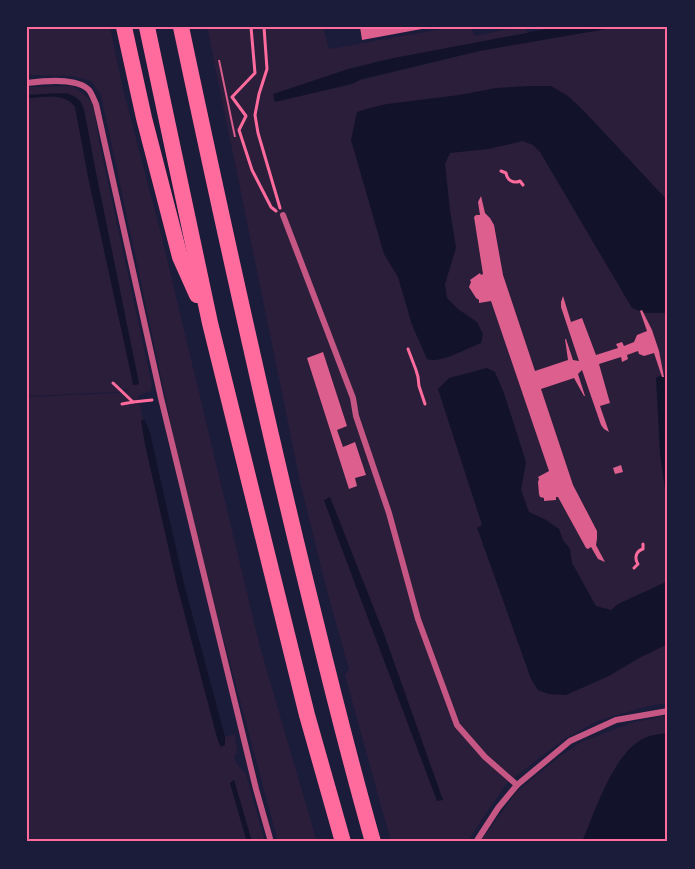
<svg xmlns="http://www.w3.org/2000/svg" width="695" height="869" viewBox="0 0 695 869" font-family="Manrope,sans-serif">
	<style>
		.green { fill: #2a1e3b }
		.water { fill: #12122b }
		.building { fill: #dd5f8e }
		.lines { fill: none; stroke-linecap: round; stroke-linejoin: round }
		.path { stroke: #ff6b9d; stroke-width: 3 }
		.minor { stroke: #c65784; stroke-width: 6 }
		.motorway { stroke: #ff6b9d; stroke-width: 16 }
		.neatline { fill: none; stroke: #ff6b9d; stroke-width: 2 }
	</style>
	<rect width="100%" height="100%" fill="#1b1b3a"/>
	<!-- green -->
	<g class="green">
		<polygon points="27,27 110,27 123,89 162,238 260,647 317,842 278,842 191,518 101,95 91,81 71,76 27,75"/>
		<polygon points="207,27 323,27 329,49 448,28 470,27 475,36 519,27 522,27 529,33 374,62 361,80 479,51 601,27 668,27 668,703 648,706 597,721 563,740 506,784 467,842 391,842 345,675 349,669 327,591 301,486"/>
		<path d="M72,86L81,92L93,103L99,141L152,385L151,391L138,396L143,420H141L145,444L177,585L218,741L221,746H223L225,737L235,734L237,752L234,757L237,764L246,774L265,842H252L234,780L230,783L247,842H27V397L117,393L127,391L129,389L117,392L27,396V98C42,97 66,92 75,107L131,374L139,383L96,173L84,110L81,101L52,93L27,95V87Z"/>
		<path d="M668,715V733C661,734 651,735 645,738C614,751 595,812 582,842H480L517,791L559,757L581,742L631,723Z"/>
	</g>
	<!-- water -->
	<g class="water">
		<polygon points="558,27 618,27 479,51 362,79 352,84 275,102 273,94 348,69 394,58"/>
		<path d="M529,86H551L568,96L583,110L668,201V316L665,313H645L632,308L540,152L533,145L523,141L488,149L450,153L445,164L450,210L456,248L445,284L447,298L458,309L477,322L483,334L481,343C467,348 441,364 427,359L412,325L398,277L384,254L351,140L357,112L370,108L387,104L459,95L496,88Z"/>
		<path d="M66,93C77,97 80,99 84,110L96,173L139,384L136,385H133L131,374L88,177L75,107C66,92 42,97 27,98V95Z"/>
		<polygon points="487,368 495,372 504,393 526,462 521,490 529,512 546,520 559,529 563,540 570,549 572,563 596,606 611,610 618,604 668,581 668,644 639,658 609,676 566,695 549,694 538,690 531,679 479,533 477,528 482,525 438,389 449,378"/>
		<polygon points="668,371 668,509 660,455 656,378"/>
		<polygon points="141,420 145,420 150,433 184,584 225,737 225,745 221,747 218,741 177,585 145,444"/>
		<polygon points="330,497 384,634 443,800 437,801 337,536 324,500"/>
		<path d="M668,733V842H582C595,812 614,751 645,738C651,735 661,734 668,733Z"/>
		<polygon points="234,780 252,842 247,842 230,783"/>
	</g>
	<!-- building -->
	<g class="building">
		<polygon points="360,27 427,27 427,28 362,40"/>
		<polygon points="218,60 220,60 236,137 234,137"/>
		<polygon points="481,196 485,213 490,218 494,225 503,275 535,371 568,360 565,339 566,339 573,360 579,361 561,307 561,302 563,296 571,322 582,318 596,355 618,348 616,344 622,342 624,346 634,342 637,335 647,331 640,311 642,310 652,330 659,351 664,377 662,377 654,353 644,356 639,354 638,351 627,355 628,359 622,362 621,357 599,364 610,403 600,406 609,432 604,429 601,425 582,370 578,374 585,396 584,396 574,378 541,389 573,485 597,531 597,539 596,545 605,562 598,559 591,547 588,549 586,548 558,497 556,497 556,500 544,501 544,498 540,497 539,494 538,482 539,479 538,477 549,471 491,301 479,303 479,300 476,298 469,287 471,282 470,280 480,273 481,275 483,274 474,217 476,215 480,215 478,202"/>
		<polygon points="323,352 347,426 337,430 343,447 355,442 366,475 355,478 357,486 349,489 307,358"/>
		<polygon points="621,465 623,472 615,474 613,468"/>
	</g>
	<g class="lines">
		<!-- path -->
		<g class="path">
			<polyline points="251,27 255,73 232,97 246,116 239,130 252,170 271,207 276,211"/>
			<polyline points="264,27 267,69 259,94 255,115 258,133 280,208"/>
			<path d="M501,171L506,173C507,180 513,184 520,181L523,185"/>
			<polyline points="408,349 416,370 418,377 419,386 425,404"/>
			<polyline points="113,383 133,402 122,404"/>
			<polyline points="133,402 152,400"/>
			<path d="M634,568L638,564C634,558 636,551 643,549V544"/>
		</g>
		<!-- minor -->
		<g class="minor">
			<path d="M27,83C43,81 77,77 89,90C92,94 94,100 96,104L161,398L256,789L271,842"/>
			<polyline points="283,215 353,398 356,416 389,513 418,619 457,725 485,757 517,785"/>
			<polyline points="476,842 498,808 517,785 570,741 616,720 668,711"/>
		</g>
		<!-- motorway -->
		<g class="motorway">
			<polyline points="124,27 144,118 180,257 197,295"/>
			<polyline points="147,27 210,323 307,715 343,842"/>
			<path d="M181,27C223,225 266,422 315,619C333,693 352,768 373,842"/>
		</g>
	</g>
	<!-- border -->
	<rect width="695" height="869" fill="none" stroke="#1b1b3a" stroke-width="57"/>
	<rect x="28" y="28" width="638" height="812" class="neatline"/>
</svg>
